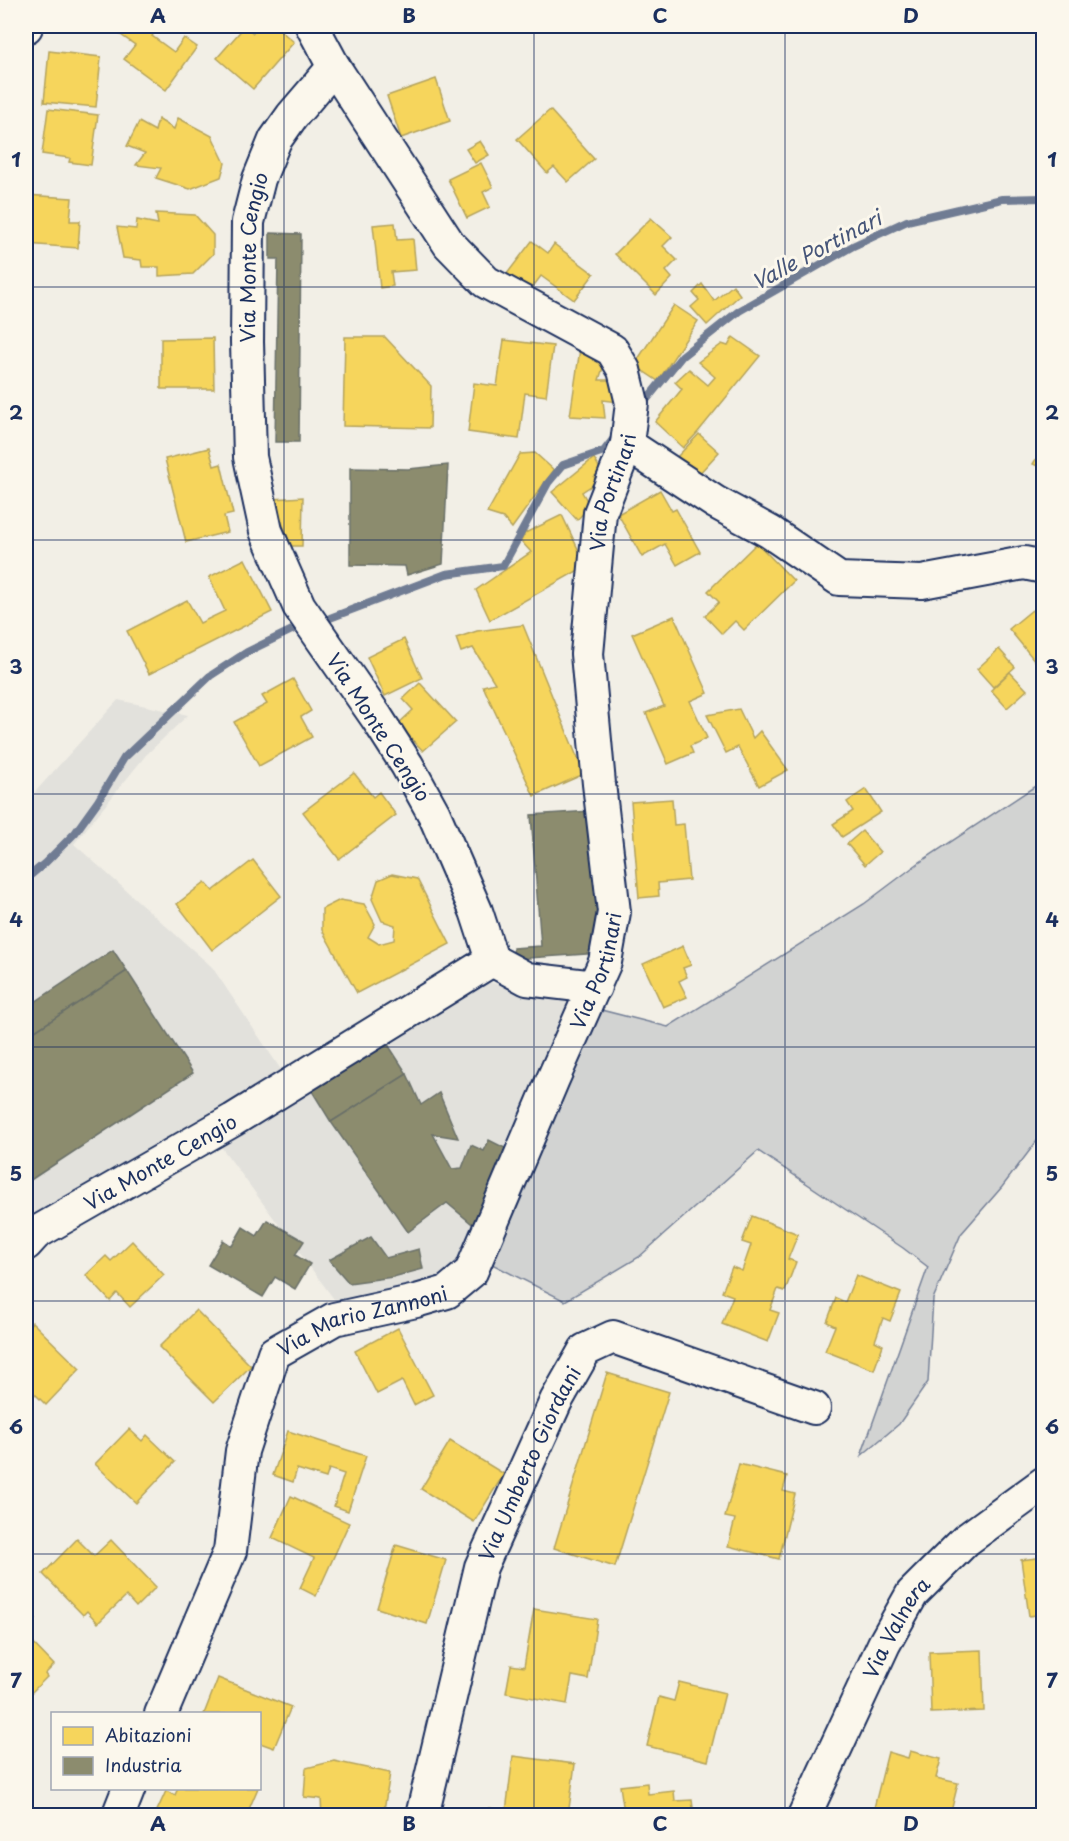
<svg xmlns="http://www.w3.org/2000/svg" width="1069" height="1841" viewBox="0 0 1069 1841" font-family="'Playpen Sans',sans-serif">
	<style>
		.built { fill: #e2e1dc }
		.green { fill: #d2d3d2; stroke: #768198; stroke-width: 1.5 }
		.homes { fill: #f6d55c; stroke: #b4a35d; stroke-width: 1.5 }
		.industry { fill: #8c8c6e; stroke: #6a7069; stroke-width: 1.5 }
		.lines { fill: none; stroke-linecap: round; stroke-linejoin: round }
		.stream { stroke: #707b93; stroke-width: 8 }
		.minor-casing { stroke: #1b2f5e; stroke-width: 36 }
		.minor { stroke: #fbf7ec; stroke-width: 32 }
		.grid { fill: none; stroke: #1b2f5e; stroke-width: 1.5; stroke-opacity: 0.55 }
		.labels { text-anchor: middle; dominant-baseline: central; stroke-width: 6; stroke-linejoin: round; paint-order: stroke }
		.street-label { font-size: 20px; fill: #1b2f5e; stroke: #fbf7ec }
		.water-label { font-size: 21px; font-style: italic; fill: #465579; stroke: #fbf7ec }
		.neatline { fill: none; stroke: #1b2f5e; stroke-width: 2 }
		.grid-label { font-size: 20px; text-anchor: middle; font-weight: bold; fill: #1b2f5e }
	</style>
	<rect width="100%" height="100%" fill="#f2efe6"/>
	<filter id="ink" filterUnits="userSpaceOnUse"><feTurbulence type="fractalNoise" baseFrequency=".0167" numOctaves="2"/><feDisplacementMap in="SourceGraphic" scale="12" xChannelSelector="R" yChannelSelector="G"/><feConvolveMatrix kernelMatrix="1 2 1 2 8 2 1 2 1" color-interpolation-filters="sRGB"/></filter>
	<g filter="url(#ink)">
		<!-- built -->
		<polygon class="built" points="118,700 188,715 146,755 74,844 212,967 296,1092 480,980 601,1010 531,1161 488,1262 345,1314 219,1144 26,1246 26,802"/>
		<!-- green -->
		<polygon class="green" points="1043,781 1043,1133 1002,1187 961,1234 933,1299 928,1382 899,1424 861,1456 928,1267 903,1248 758,1151 639,1257 565,1301 488,1262 531,1161 601,1010 668,1027 864,904 920,862"/>
		<!-- homes -->
		<g class="homes">
			<polygon points="108,26 159,26 152,36 174,52 184,38 197,47 166,90 124,59 135,45"/>
			<polygon points="245,26 253,33 260,26 275,26 294,42 253,89 217,58"/>
			<polygon points="49,51 101,57 96,107 44,102"/>
			<polygon points="436,79 450,121 401,138 387,96"/>
			<polygon points="48,109 98,115 91,165 69,162 70,158 42,154"/>
			<polygon points="550,110 594,159 568,182 554,167 547,173 517,139"/>
			<polygon points="178,118 212,136 225,163 221,177 190,189 156,178 161,168 136,165 145,153 127,146 139,122 155,131 158,119 174,129"/>
			<polygon points="480,141 489,155 475,163 466,149"/>
			<polygon points="481,163 493,187 483,192 490,207 467,218 448,179"/>
			<polygon points="26,195 72,198 70,221 80,221 78,248 26,244"/>
			<polygon points="156,213 195,215 213,235 213,254 193,274 159,276 159,267 142,267 141,260 123,258 117,227 136,229 137,220 158,224"/>
			<polygon points="651,218 672,237 663,246 677,260 666,271 672,278 656,295 615,254"/>
			<polygon points="395,223 397,240 413,239 416,270 391,272 393,286 380,288 373,225"/>
			<polygon points="532,241 548,253 554,244 594,274 574,300 541,276 526,296 503,279"/>
			<polygon points="702,284 714,301 733,285 740,295 707,325 691,307 699,300 693,293"/>
			<polygon points="674,305 698,321 658,381 634,365"/>
			<polygon points="345,337 385,337 431,386 430,428 343,426"/>
			<polygon points="733,337 760,356 698,432 683,448 655,422 682,389 675,382 689,369 708,385 715,377 698,362 722,344 728,346"/>
			<polygon points="213,338 214,389 161,389 161,339"/>
			<polygon points="504,340 553,346 546,396 525,393 519,439 468,432 474,383 497,386"/>
			<polygon points="580,349 607,355 599,380 617,380 619,402 603,400 605,418 570,416"/>
			<polygon points="699,434 719,452 697,476 677,457"/>
			<polygon points="1044,446 1044,469 1033,464"/>
			<polygon points="209,448 214,466 221,464 233,514 224,516 228,532 186,542 165,459"/>
			<polygon points="535,453 554,470 512,528 503,518 487,513 520,454"/>
			<polygon points="594,458 601,471 594,477 597,482 582,492 590,506 577,520 552,492"/>
			<polygon points="660,490 672,511 676,509 700,552 677,565 665,544 642,557 618,514"/>
			<polygon points="303,497 302,546 291,546 273,499"/>
			<polygon points="562,515 586,566 490,620 476,590 531,552 521,541 525,533"/>
			<polygon points="757,543 794,581 744,630 735,621 722,634 705,616 719,602 708,591"/>
			<polygon points="245,559 272,612 149,674 127,631 187,600 200,623 225,611 209,577"/>
			<polygon points="1032,610 1039,618 1044,615 1044,672 1009,629"/>
			<polygon points="674,616 708,693 690,701 707,738 690,746 693,753 668,764 646,713 664,706 632,634"/>
			<polygon points="523,625 584,774 534,796 483,686 495,683 473,648 461,652 456,638 477,631"/>
			<polygon points="404,639 422,678 385,696 367,657"/>
			<polygon points="999,649 1015,667 993,687 977,669"/>
			<polygon points="1010,672 1027,690 1007,708 991,690"/>
			<polygon points="293,679 311,711 301,717 312,737 259,766 234,722 267,704 262,696"/>
			<polygon points="420,683 456,722 423,751 398,724 413,710 403,699"/>
			<polygon points="739,709 753,738 760,731 788,770 759,786 738,747 726,753 707,715"/>
			<polygon points="354,773 373,797 379,792 396,815 339,859 303,812"/>
			<polygon points="866,789 881,812 842,837 833,824 853,811 847,802"/>
			<polygon points="672,799 674,825 684,824 689,880 658,883 659,896 639,898 631,802"/>
			<polygon points="862,831 880,852 865,865 847,844"/>
			<polygon points="253,860 281,896 212,950 177,904 205,882 213,891"/>
			<polygon points="392,874 417,879 450,944 357,993 322,930 322,909 340,900 364,904 375,924 368,937 379,944 394,940 395,925 382,921 372,899 378,880"/>
			<polygon points="683,946 691,965 683,968 687,977 679,981 687,997 663,1007 643,964"/>
			<polygon points="752,1216 798,1234 788,1259 796,1262 785,1291 778,1289 770,1310 779,1313 768,1342 722,1324 733,1296 722,1292 732,1267 742,1271 751,1245 742,1242"/>
			<polygon points="132,1241 164,1275 130,1307 117,1293 110,1301 86,1275 106,1256 111,1261"/>
			<polygon points="856,1275 901,1293 890,1321 883,1318 875,1341 883,1345 874,1370 825,1351 835,1326 827,1322 836,1298 845,1302"/>
			<polygon points="196,1310 251,1366 214,1402 159,1347"/>
			<polygon points="32,1322 80,1369 46,1405 26,1385 26,1330"/>
			<polygon points="398,1328 433,1395 414,1405 402,1381 377,1394 355,1351"/>
			<polygon points="607,1373 669,1392 615,1567 554,1548"/>
			<polygon points="129,1429 142,1441 147,1435 175,1462 136,1503 95,1464"/>
			<polygon points="288,1431 366,1456 348,1511 334,1506 344,1474 329,1469 326,1478 297,1469 293,1482 273,1475"/>
			<polygon points="450,1441 504,1474 474,1522 421,1489"/>
			<polygon points="739,1464 787,1476 783,1491 795,1494 779,1559 728,1546 735,1519 725,1517"/>
			<polygon points="291,1496 349,1523 316,1596 300,1588 314,1558 272,1538"/>
			<polygon points="77,1539 94,1556 111,1540 156,1587 136,1607 126,1596 98,1623 87,1611 83,1615 43,1574"/>
			<polygon points="396,1545 446,1560 427,1624 377,1608"/>
			<polygon points="1044,1557 1044,1614 1029,1616 1021,1560"/>
			<polygon points="26,1608 36,1619 26,1630"/>
			<polygon points="534,1609 597,1619 588,1679 572,1676 567,1704 506,1693 511,1665 524,1667"/>
			<polygon points="26,1636 54,1665 45,1674 47,1677 26,1698"/>
			<polygon points="982,1650 984,1711 931,1713 929,1652"/>
			<polygon points="218,1678 291,1707 274,1748 260,1743 260,1714 204,1714"/>
			<polygon points="679,1682 725,1693 708,1761 647,1746 659,1697 674,1701"/>
			<polygon points="910,1751 941,1759 936,1778 958,1783 950,1816 872,1816 888,1752 908,1758"/>
			<polygon points="513,1756 575,1764 568,1816 488,1816 489,1808 506,1811"/>
			<polygon points="334,1761 390,1773 383,1816 322,1816 321,1799 304,1797 306,1768"/>
			<polygon points="647,1783 648,1794 674,1791 675,1801 692,1800 694,1816 616,1816 616,1813 624,1812 620,1786"/>
			<polygon points="178,1788 258,1788 246,1816 184,1816 179,1813 178,1816 162,1816 156,1813 166,1791 175,1795"/>
		</g>
		<!-- industry -->
		<g class="industry">
			<polygon points="270,233 301,234 299,442 275,442 278,259 270,259"/>
			<polygon points="448,465 443,564 407,575 405,566 350,565 350,468 408,469"/>
			<polygon points="591,811 601,953 514,959 513,948 541,946 531,815"/>
			<polygon points="113,950 127,971 26,1037 26,1008"/>
			<polygon points="127,971 193,1073 26,1183 26,1037"/>
			<polygon points="387,1043 407,1074 331,1122 312,1091"/>
			<polygon points="407,1074 421,1105 439,1093 458,1138 433,1134 452,1169 462,1168 471,1145 484,1151 489,1140 509,1150 477,1228 447,1203 408,1232 331,1122"/>
			<polygon points="267,1220 304,1241 295,1255 310,1264 295,1289 275,1277 263,1297 208,1265 223,1240 232,1246 243,1227 257,1236"/>
			<polygon points="371,1237 386,1258 419,1249 423,1269 393,1277 349,1283 329,1260"/>
		</g>
		<g class="lines">
			<!-- stream -->
			<g class="stream">
				<polyline points="643,404 682,356 739,311 853,246 907,221 1002,199 1044,198"/>
				<polyline points="330,618 446,574 503,566 548,483 563,465 604,451 618,433"/>
				<polyline points="26,879 45,863 75,833 98,801 124,758 210,676 247,652 296,628"/>
			</g>
			<!-- minor casing -->
			<g class="minor-casing">
				<g id="minor">
					<polyline points="26,27 26,26"/>
					<polyline points="627,444 715,502 770,532 839,579 922,582 1024,563 1044,567"/>
					<polyline points="492,960 527,979 595,987"/>
					<path id="s1" d="M26,1244L36,1233L233,1120L492,960L476,911L434,814L407,765L377,718L299,606L266,531L250,457L247,342L248,222L259,179L275,140L292,116L334,67"/>
					<path id="s2" d="M161,1714L230,1551L242,1451L274,1353L334,1319L416,1301L447,1292L471,1272L553,1079L605,962L614,912L599,784L587,654L600,513L627,444L632,403L624,370L612,350L486,282L449,244L334,67L312,26"/>
					<polyline points="118,1816 129,1788"/>
					<path id="s3" d="M422,1816L481,1567L556,1401L585,1350L613,1337L814,1408"/>
					<path id="s4" d="M804,1816L884,1644L912,1594L966,1540L1044,1483"/>
				</g>
			</g>
			<!-- minor -->
			<use href="#minor" class="minor"/>
		</g>
	</g>
	<!-- grid -->
	<path class="grid" d="M284,26V1816M534,26V1816M785,26V1816M26,287H1044M26,540H1044M26,794H1044M26,1047H1044M26,1301H1044M26,1554H1044"/>
	<g class="labels">
		<!-- street labels -->
		<g class="street-label">
			<text stroke="none"><textPath href="#s1" startOffset="1310">Via Monte Cengio</textPath></text>
			<text stroke="none"><textPath href="#s2" startOffset="1410">Via Portinari</textPath></text>
			<text transform="translate(379 727) rotate(57)">Via Monte Cengio</text>
			<text stroke="none"><textPath href="#s2" startOffset="924">Via Portinari</textPath></text>
			<text stroke="none"><textPath href="#s1" startOffset="158">Via Monte Cengio</textPath></text>
			<text stroke="none"><textPath href="#s2" startOffset="476">Via Mario Zannoni</textPath></text>
			<text stroke="none"><textPath href="#s3" startOffset="370">Via Umberto Giordani</textPath></text>
			<text stroke="none"><textPath href="#s4" startOffset="210">Via Valnera</textPath></text>
		</g>
		<!-- water labels -->
		<g class="water-label">
			<text transform="translate(816 249) rotate(-28)">Valle Portinari</text>
		</g>
	</g>
	<!-- margin -->
	<rect width="1069" height="1841" fill="none" stroke="#fbf7ec" stroke-width="66"/>
	<!-- legend -->
	<rect x="51" y="1712" width="210" height="78" fill="#fbf7ec" stroke="#a1a7b3" stroke-width="1.5"/>
	<rect x="63" y="1727" width="30" height="18" fill="#f6d55c" stroke="#a1a7b3" stroke-width="1.5"/>
	<text x="105" y="1742" font-size="18" fill="#1b2f5e">Abitazioni</text>
	<rect x="63" y="1757" width="30" height="18" fill="#8c8c6e" stroke="#a1a7b3" stroke-width="1.5"/>
	<text x="105" y="1772" font-size="18" fill="#1b2f5e">Industria</text>
	<rect x="33" y="33" width="1003" height="1775" class="neatline"/>
	<g class="grid-label">
		<text x="158" y="23">A</text>
		<text x="409" y="23">B</text>
		<text x="660" y="23">C</text>
		<text x="911" y="23">D</text>
		<text x="16" y="167">1</text>
		<text x="1052" y="167">1</text>
		<text x="16" y="420">2</text>
		<text x="1052" y="420">2</text>
		<text x="16" y="674">3</text>
		<text x="1052" y="674">3</text>
		<text x="16" y="927">4</text>
		<text x="1052" y="927">4</text>
		<text x="16" y="1181">5</text>
		<text x="1052" y="1181">5</text>
		<text x="16" y="1434">6</text>
		<text x="1052" y="1434">6</text>
		<text x="16" y="1688">7</text>
		<text x="1052" y="1688">7</text>
		<text x="158" y="1831">A</text>
		<text x="409" y="1831">B</text>
		<text x="660" y="1831">C</text>
		<text x="911" y="1831">D</text>
	</g>
</svg>
